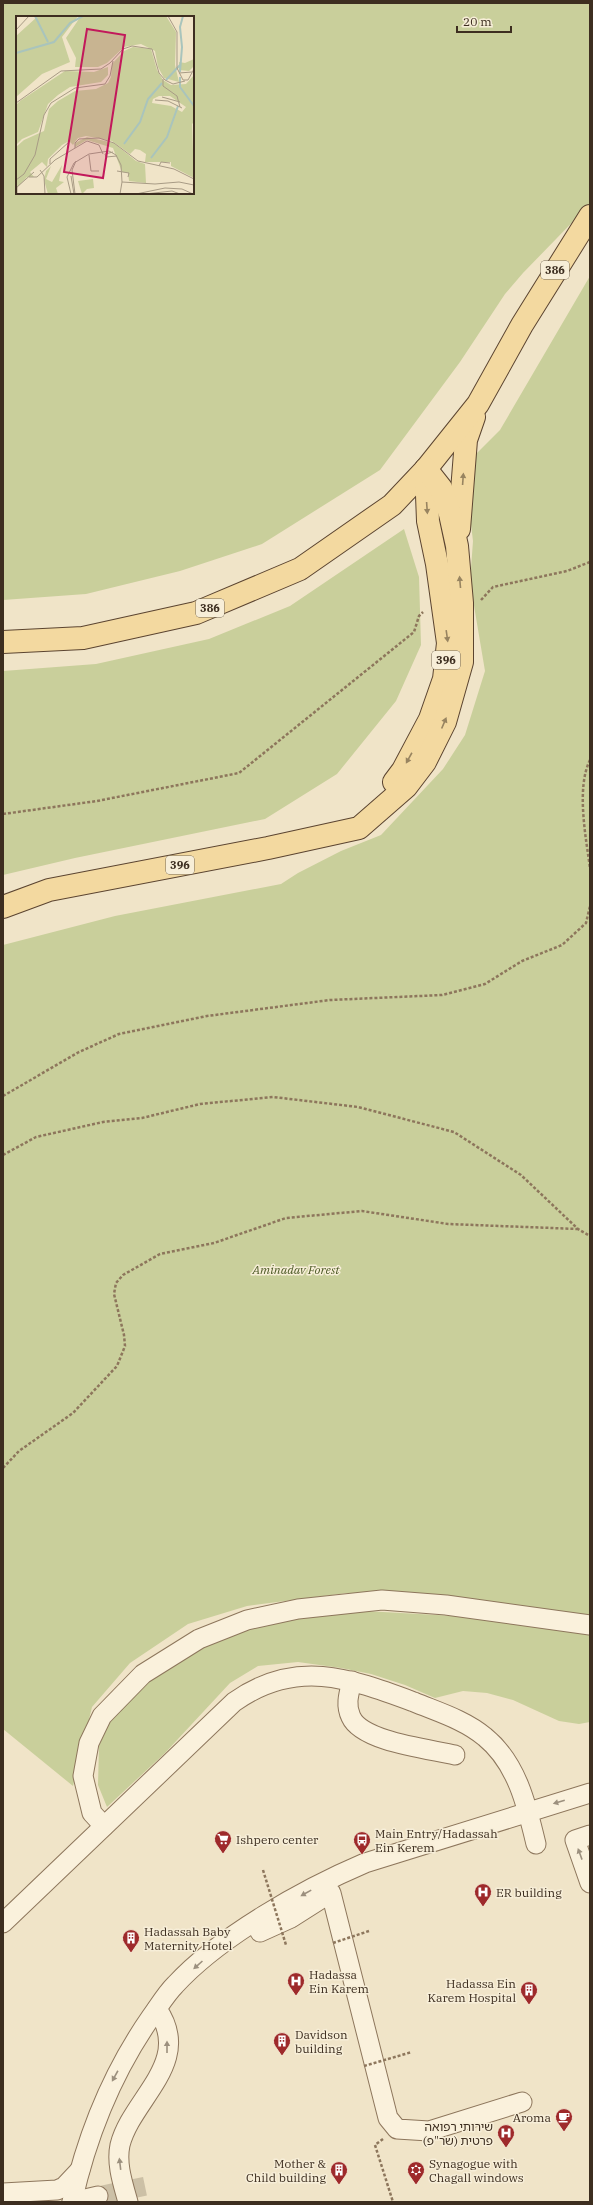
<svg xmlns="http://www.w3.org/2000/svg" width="593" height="2205" viewBox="0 0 593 2205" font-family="'IBM Plex Serif','Noto Sans Hebrew',serif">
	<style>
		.green { fill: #c9cf9b; fill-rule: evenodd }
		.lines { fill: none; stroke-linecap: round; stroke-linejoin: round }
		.minor-tunnel { stroke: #ccc0a6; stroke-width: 19; stroke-dasharray: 19 10; stroke-linecap: butt }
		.minor-casing { stroke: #8d765c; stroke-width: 21 }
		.major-casing { stroke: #5b4430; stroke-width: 24 }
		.path { stroke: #8d765c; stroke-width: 2.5; stroke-dasharray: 3 2; stroke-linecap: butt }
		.minor { stroke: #faf1dc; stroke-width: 19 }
		.major { stroke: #f3d9a0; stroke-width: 22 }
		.path-bridge { stroke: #8d765c; stroke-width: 2.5; stroke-dasharray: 3 2; stroke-linecap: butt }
		.oneway { fill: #988460 }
		.oneway2 { fill: #9c907e }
		.labels { text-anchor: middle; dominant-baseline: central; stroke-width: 3; stroke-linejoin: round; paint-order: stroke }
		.shield { fill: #f7eed8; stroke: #756857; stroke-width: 1 }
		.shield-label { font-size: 11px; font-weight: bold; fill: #3d2e20 }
		.park-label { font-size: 12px; font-style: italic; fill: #4d5a26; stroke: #f7eed8 }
		.poi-label { font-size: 12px; fill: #3d2e20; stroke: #f7eed8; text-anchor: start }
		.inset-river { fill: none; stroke: #a9c4bc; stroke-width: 2 }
		.inset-road { fill: none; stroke: #a89b85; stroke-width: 1 }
		.view { fill: #c2185b; fill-opacity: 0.15; stroke: #c2185b; stroke-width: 2 }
		.inset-edge { fill: none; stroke: #3d2e20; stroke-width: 2 }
	</style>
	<rect width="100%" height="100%" fill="#f0e4c8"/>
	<!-- green -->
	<g class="green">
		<path d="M3,3H590V204L523,273L505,294L460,362L380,470L262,544L180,571L86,594L3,600ZM17,17H193V193H17Z"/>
		<polygon points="590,276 590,1619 395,1593 347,1593 247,1606 188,1624 130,1663 92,1707 73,1786 3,1729 3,945 115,916 281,884 298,873 341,851 381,835 443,769 465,735 485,671 470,582 473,541 464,466 500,430"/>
		<polygon points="404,529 419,577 421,645 396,701 337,774 265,819 75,858 3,875 3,671 96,664 209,639 290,606"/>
		<polygon points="365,1611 509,1619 590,1632 590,1722 579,1724 559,1721 513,1700 487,1693 463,1691 435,1698 405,1685 371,1674 341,1668 298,1662 258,1666 230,1683 165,1753 107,1807 98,1785 99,1746 110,1721 148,1677 181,1656 255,1622"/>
	</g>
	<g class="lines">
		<!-- minor-tunnel -->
		<polyline class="minor-tunnel" points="98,2196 146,2186"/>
		<!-- minor casing -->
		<g class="minor-casing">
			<g id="minor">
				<path d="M352,1681C349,1693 345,1705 351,1717C362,1742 430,1749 455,1755"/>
				<polyline points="104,1826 92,1813 83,1776 89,1743 102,1716 143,1674 199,1639 247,1620 298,1609 382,1600 446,1605 590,1625"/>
				<polyline points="590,1835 575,1840 590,1883"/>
				<polyline points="331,1893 388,2118 397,2129 429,2131 522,2102"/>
				<path d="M3,1923L234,1702C296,1658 349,1678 414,1702C438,1712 465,1720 485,1737C517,1763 527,1806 536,1844"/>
				<polyline points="260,1932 291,1918 324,1897"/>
				<polyline points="3,2193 57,2190 64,2187 80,2170"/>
				<path d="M72,2202C87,2135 112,2073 151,2017C159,2006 166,1994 175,1985C220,1936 304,1889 365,1863L590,1793"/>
				<polyline points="72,2202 98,2196"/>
				<path d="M128,2202C123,2184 116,2164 120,2145C132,2098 194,2062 157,2009"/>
			</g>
		</g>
		<!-- major casing -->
		<g class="major-casing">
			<g id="major">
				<polyline points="459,529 466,440 474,417"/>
				<polyline points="3,642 83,638 196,613 300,569 392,505 426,469 478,404 522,325 590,216"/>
				<polyline points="394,782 403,770 430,719 444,679 448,643 437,564 428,521 426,469"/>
				<polyline points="3,907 49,890 268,848 359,828 406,787 425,762 445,722 462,662 462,603 457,546 450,514 441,488 426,469"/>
			</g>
		</g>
		<!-- path -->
		<g class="path">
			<polyline points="481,600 493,587 567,571 590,562"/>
			<path d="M590,760C576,788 586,838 590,868"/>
			<polyline points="3,814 97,801 239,773 414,632 419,616 423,612"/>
			<polyline points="3,1096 79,1052 119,1034 207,1016 330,1000 442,995 485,984 522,961 562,945 586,923 590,906"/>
			<polyline points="3,1155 36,1137 103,1122 142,1118 200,1104 273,1097 358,1107 454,1132 521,1175 578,1229 590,1236"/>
			<polyline points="3,1468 19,1451 73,1413 117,1366 125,1346 124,1335 114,1294 116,1283 123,1275 160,1254 214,1243 286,1218 362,1211 448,1224 578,1229"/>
			<polyline points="383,2139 375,2145 393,2202"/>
		</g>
		<!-- minor -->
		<use href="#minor" class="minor"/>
		<!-- major -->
		<use href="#major" class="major"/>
		<!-- path-bridge -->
		<g class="path-bridge">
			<polyline points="263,1870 286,1945"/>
			<polyline points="333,1943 369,1931"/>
			<polyline points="364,2066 412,2052"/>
		</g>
	</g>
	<!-- one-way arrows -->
	<defs><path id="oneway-solid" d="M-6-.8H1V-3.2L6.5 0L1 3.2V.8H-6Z"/></defs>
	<g class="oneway">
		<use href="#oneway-solid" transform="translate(463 479) rotate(-86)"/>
		<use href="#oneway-solid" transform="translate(427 508) rotate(86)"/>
		<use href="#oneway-solid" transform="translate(460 582) rotate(-95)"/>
		<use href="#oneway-solid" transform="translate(447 636) rotate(82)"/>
		<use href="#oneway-solid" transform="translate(444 723) rotate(-67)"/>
		<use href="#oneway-solid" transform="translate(409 758) rotate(119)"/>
	</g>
	<g class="oneway2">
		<use href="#oneway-solid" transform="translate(559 1802) rotate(164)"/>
		<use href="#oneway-solid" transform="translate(580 1854) rotate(-110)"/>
		<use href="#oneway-solid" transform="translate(306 1893) rotate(151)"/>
		<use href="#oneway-solid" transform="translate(198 1965) rotate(138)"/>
		<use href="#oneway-solid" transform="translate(167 2047) rotate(-90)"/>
		<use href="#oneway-solid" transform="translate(115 2076) rotate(119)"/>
		<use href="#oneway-solid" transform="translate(120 2164) rotate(-97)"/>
	</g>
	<!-- icons -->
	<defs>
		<g id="supermarket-pin" transform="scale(0.9)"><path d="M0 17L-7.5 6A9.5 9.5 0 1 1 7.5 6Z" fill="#9e2a2b" stroke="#f7eed8"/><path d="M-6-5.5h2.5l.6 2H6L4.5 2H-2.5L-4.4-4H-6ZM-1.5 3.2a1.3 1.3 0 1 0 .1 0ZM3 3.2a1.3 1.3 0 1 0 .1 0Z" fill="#fff"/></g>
		<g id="bus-pin" transform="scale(0.9)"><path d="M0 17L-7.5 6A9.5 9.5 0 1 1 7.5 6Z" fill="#9e2a2b" stroke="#f7eed8"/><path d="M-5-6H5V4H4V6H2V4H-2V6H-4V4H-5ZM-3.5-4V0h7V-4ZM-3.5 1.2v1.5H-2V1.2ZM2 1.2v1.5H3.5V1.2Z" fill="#fff"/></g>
		<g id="hospital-pin" transform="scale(0.9)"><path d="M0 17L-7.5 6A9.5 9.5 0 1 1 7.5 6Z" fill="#9e2a2b" stroke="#f7eed8"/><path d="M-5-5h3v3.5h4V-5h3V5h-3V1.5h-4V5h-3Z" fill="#fff"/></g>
		<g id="building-pin" transform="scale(0.9)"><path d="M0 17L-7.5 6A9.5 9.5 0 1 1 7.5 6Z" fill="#9e2a2b" stroke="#f7eed8"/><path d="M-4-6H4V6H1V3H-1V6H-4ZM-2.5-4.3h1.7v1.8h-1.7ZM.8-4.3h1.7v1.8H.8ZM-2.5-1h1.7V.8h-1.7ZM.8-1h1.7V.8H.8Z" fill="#fff"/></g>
		<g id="cafe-pin" transform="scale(0.9)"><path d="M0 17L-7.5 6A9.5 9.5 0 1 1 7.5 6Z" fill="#9e2a2b" stroke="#f7eed8"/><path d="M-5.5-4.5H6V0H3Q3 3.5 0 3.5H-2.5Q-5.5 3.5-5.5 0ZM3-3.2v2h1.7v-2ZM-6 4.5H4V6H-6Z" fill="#fff"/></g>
		<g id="synagogue-pin" transform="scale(0.9)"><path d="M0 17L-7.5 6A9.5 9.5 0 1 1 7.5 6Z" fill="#9e2a2b" stroke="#f7eed8"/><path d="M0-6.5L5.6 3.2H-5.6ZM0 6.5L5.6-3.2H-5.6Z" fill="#fff"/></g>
	</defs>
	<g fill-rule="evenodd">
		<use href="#supermarket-pin" x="223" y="1839"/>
		<use href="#bus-pin" x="362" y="1840"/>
		<use href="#hospital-pin" x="483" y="1892"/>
		<use href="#building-pin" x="131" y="1938"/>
		<use href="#hospital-pin" x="296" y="1981"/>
		<use href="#building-pin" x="529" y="1990"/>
		<use href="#building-pin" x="282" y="2041"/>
		<use href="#cafe-pin" x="564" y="2117"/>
		<use href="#hospital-pin" x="506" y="2133"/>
		<use href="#building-pin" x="339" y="2170"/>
		<use href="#synagogue-pin" x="416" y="2170"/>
	</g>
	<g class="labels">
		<!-- shield labels -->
		<g class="shield">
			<rect x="541" y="261" width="28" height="18" rx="3"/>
			<rect x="196" y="599" width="28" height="18" rx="3"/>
			<rect x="432" y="651" width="28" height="18" rx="3"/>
			<rect x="166" y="856" width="28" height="18" rx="3"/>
		</g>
		<g class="shield-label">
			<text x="555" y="270">386</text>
			<text x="210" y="608">386</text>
			<text x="446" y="660">396</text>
			<text x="180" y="865">396</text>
		</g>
		<!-- park labels -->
		<g class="park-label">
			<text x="296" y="1269">Aminadav Forest</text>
		</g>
		<!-- poi labels -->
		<g class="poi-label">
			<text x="375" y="1833">Main Entry/Hadassah<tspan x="375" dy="14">Ein Kerem</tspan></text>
			<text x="236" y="1839">Ishpero center</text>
			<text x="496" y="1892">ER building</text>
			<text x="144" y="1931">Hadassah Baby<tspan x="144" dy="14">Maternity Hotel</tspan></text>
			<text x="309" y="1974">Hadassa<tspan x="309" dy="14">Ein Karem</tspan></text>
			<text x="516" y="1983" text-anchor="end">Hadassa Ein<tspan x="516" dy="14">Karem Hospital</tspan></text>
			<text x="295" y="2034">Davidson<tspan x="295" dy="14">building</tspan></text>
			<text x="551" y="2117" text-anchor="end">Aroma</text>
			<text x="493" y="2126" text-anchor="end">שירותי רפואה<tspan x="493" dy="14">פרטית (שר"פ)</tspan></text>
			<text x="326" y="2163" text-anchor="end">Mother &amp;<tspan x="326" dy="14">Child building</tspan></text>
			<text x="429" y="2163">Synagogue with<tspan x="429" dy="14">Chagall windows</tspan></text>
		</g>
	</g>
	<!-- overview -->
	<g transform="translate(16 16)">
		<rect width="178" height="178" fill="#f0e4c8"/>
		<path d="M62,0L46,21L54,46L26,58L0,81V20L21,1ZM65,0H150L160,16L159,49L163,66L148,62L142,51L139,35L125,28L108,31L91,47L82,51H59L60,42L50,22ZM117,31L135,33L141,54L147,64L155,69L170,68L178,59V109L176,107L178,162L155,150V146H129L130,138L124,134L119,133L114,138L96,125L70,120L62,122L57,129L53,125L46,129L32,143L31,151L26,146L14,156L18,161H11L0,173V131L8,124L28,115L33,93L42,85L59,75L80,73L92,67L95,61L96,48L108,35ZM143,80H154L170,91L166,96L155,90L136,87L137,83ZM178,43V50L173,55L163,54V46L169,47ZM92,51V59L85,66L54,71L42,79L32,88L22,116L6,123L0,129V89L4,85L49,55L78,56ZM71,121L98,127L120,145L129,148L130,167L113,165L112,157L106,156L97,132L71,124L59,131V127ZM46,149L43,165L48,166L40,172L42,178H32L28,164L30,155L35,150L30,163L36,166ZM77,163L78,172L71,173L66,178L62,165Z" fill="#c9cf9b" fill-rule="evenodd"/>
		<path class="inset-river" d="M19,0L32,26M0,37L38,26L54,7L67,0M164,56L166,31L164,11L167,0M164,61V71L178,90M150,64L164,49M108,128L124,106L132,83L146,67M135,142L151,121L162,90"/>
		<path class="inset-road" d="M152,0L161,16V52L167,64H172L178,53M0,14L13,0M163,57L176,56M147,63V70L161,80L164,91M146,81L164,86M139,84L152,85L166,92M0,87L45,55L85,53L94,47L107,33L116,30L136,33L143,57L149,64L157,68L169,65M59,132V127L63,123L83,122L98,127L122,145L158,153L178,163M97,136L89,138L90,141L101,140M73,139L75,155H83M34,148V143L53,126M143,150L145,146L154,147M24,154L28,160L29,178M101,155L113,157L112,161M55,160L58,178M13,161H21L39,144L71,125L83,129L87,138M0,164L8,158L19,139L28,99L35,87L59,72L89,68L94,60L97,45M106,166L139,168L163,166L178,169M1,178V171L18,156M55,178L51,161L58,147L73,138L93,135L100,139L105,149L106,166L104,178M59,178L56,154L60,145M120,178L149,172L166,173L177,178M129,178L156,175L164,178"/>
		<path class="view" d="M71,13L109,19L87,162L48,156Z"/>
		<rect width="178" height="178" class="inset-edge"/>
	</g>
	<!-- border -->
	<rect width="593" height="2205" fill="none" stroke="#3d2e20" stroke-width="8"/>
	<!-- scale -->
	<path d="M457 26v6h54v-6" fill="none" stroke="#3d2e20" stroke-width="2"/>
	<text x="463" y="26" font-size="12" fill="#3d2e20" stroke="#f7eed8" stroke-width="3" paint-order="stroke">20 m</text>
</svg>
